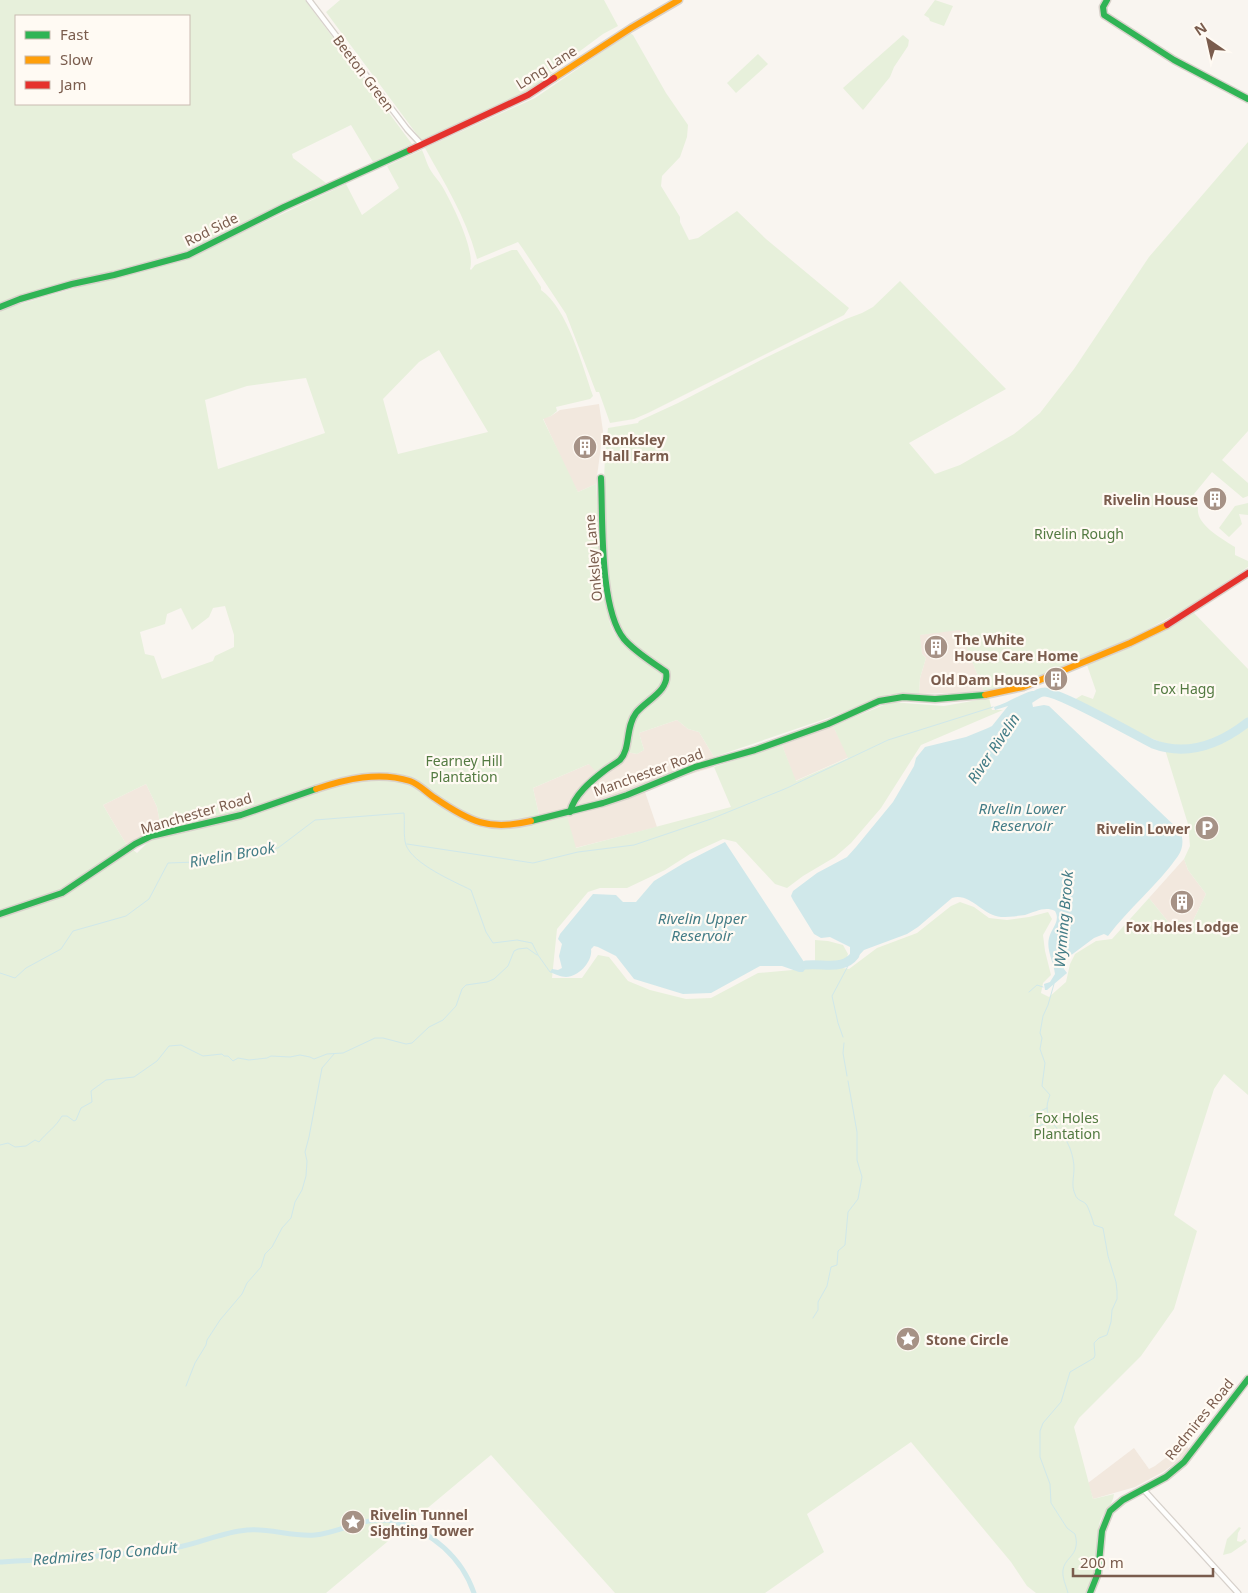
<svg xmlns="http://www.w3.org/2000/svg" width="1248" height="1593" viewBox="0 0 1248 1593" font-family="'Noto Sans',sans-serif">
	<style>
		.residential { fill: #f2e8de }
		.green { fill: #e7f0db; fill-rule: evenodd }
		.water { fill: #d0e8ea }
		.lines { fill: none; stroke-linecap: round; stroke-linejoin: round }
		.stream { stroke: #d0e8ea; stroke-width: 1 }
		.canal { stroke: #d0e8ea; stroke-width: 5 }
		.river { stroke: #d0e8ea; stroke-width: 9 }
		.street-casing { stroke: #d7d1cb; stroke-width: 7 }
		.fast-casing { stroke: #d9d2cb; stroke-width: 9 }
		.slow-casing { stroke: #d9d2cb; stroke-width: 9 }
		.jam-casing { stroke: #d9d2cb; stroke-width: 9 }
		.street { stroke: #fefefd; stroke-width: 4.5 }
		.fast { stroke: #30b455; stroke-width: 6 }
		.slow { stroke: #ff9f0a; stroke-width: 6 }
		.jam { stroke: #e5322d; stroke-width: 6 }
		.labels { text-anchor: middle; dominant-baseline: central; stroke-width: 4.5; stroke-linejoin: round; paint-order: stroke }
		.street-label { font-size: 14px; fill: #7a5c4d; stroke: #fffaf3 }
		.poi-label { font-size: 14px; font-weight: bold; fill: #7a5c4d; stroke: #fffaf3; text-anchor: start }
		.park-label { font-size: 14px; fill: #537a41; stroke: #fffaf3 }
		.water-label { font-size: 15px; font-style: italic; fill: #437c86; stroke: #fffaf3 }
	</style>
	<rect width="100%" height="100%" fill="#f9f5f0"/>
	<!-- residential -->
	<g class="residential">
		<polygon points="599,404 603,431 596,484 578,492 571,480 543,418 551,416 560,410"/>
		<polygon points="960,629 984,692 919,694 920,678 926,658 922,654 919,635"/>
		<polygon points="677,720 688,729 699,732 714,757 714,767 671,780 645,792 657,827 575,848 541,824 533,788 589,764 622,751 637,754 644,750 639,733"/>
		<polygon points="833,726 849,757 795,781 782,745"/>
		<polygon points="146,784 157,807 161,829 126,844 103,805"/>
		<polygon points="1184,859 1188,870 1206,894 1190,927 1170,924 1149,898"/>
		<polygon points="1185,1443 1189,1449 1182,1458 1163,1472 1135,1487 1093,1499 1088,1483 1134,1448 1149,1469 1155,1466"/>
	</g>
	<!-- green -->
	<g class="green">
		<path d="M0,0H305L412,144L373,162L351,125L292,154L293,158L326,183L282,203L213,239L184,252L163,259L71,281L0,304ZM16,16H189V104H16Z"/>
		<polygon points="340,0 604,0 618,26 603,34 576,54 526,93 421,140 326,12"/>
		<polygon points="935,0 953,6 944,26 930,21 929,18 924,15"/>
		<path d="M630,33L633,35L666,93L688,125L687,137L680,157L662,176L661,186L680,217V222L689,240L698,238L737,211L766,239L849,308L844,315L648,413L634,419L610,423L599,392H596L566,314L523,249L518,242L477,259C467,219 445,184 425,148L535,98Z"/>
		<polygon points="903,35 909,40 908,46 894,67 890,77 863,110 843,88"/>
		<polygon points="758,54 768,64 736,93 727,83"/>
		<path d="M1248,142V431L1222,460L1248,483V496L1243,498L1212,472L1194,494C1201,502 1196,508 1199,516C1204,529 1224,540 1235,547V555L1248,561V567L1188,607L1136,636L1036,678L984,692L960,630L920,635L922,654L926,658L920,678L919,694H890L828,718L714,757L699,732L688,729L677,720L639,733L644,750L637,754L622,751L615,760L597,773L589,764L533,788L541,824L567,816L576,848L731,807L714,767L782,745L796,781L848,758L833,726L891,702L944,706L989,698L992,710H1003L921,745L881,808L851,843L835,857L803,876L787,888L775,884L736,842L723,839L690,854L665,870L627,888H600L588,892L557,929L552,978H582L598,955L609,957L628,981L650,990L686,999L711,998L758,973L815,968V940L828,941L843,945L848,954L843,968L849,969L877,948L917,933L951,906L960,902L974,907L989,918L1007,920L1029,917L1048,912L1052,919L1043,935L1045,951L1051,975L1043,983L1041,993L1049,997L1066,982L1070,964L1075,954L1096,941L1112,939L1149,898L1170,924L1181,920L1190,927L1206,894L1188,870L1184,859L1190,846L1188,824L1163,743L1148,737L1074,700L1082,695L1093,699L1096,691L1087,665C1124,651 1161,635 1194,613L1248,669V1095L1224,1074L1214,1089L1174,1215L1197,1231L1174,1309L1141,1356L1079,1418L1074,1427L1093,1499L1114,1494C1113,1505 1104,1511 1100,1521C1094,1545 1100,1572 1086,1593H1036L1027,1586L1011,1562L911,1442L807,1514L824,1552L765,1593H615L491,1455L326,1593H0V310L99,281L169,264L216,245L346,184L362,215L399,188L387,166L422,150C425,156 427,165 431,171C434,176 439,181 442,186C452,203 476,251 470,269L471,270L475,265L512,250H517L541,287V290C568,309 582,365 593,396L590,399L556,407L557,411L551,416L543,419L578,492L596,484L602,567L611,616L609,619C612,638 632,654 649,663C635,649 622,637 615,617C609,602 609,585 607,569C603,522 602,474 608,428L638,423L639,421L678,403L765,358L846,319L862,313L873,307L900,281L1006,389L909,443L935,474L960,465L1014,434L1040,413L1074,369L1149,257ZM439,350L488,432L398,454L383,399L419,362ZM306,378L325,433L218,469L205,400L247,386ZM225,606L234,635V647L215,656L213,661L162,679L154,656L145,654L140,632L165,624L167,614L181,608L192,630L209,617L213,608ZM146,784L157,807L161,829L137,853L126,844L103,805Z"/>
		<polygon points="1248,503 1248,515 1239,514 1242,524 1229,537 1219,528 1235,506"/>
		<polygon points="1239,1527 1241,1528 1238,1533 1237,1541 1241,1542 1245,1539 1247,1542 1231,1553 1223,1555 1227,1539"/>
	</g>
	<!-- water -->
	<g class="water">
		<path d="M1032,691H1038L1041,695L1032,702L1033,707L1044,705L1049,706L1180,831C1184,839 1183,849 1178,856C1157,886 1129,908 1108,936L1104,934L1094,938L1066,959L1064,969L1067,973L1047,990H1045L1044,984L1050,982L1055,974C1054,963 1046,950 1049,938C1051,929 1061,921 1055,911C1045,906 1035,912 1025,915C1018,916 1009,917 1001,917C983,916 970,892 952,898L918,927L907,934L864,950L851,964L847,963L850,957V947L830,937L821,938L814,934L793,900L791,896L793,891L817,873L847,857L856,847L893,802L914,766L916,758L925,747L966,737L988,728L992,726L1008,706L995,710L994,707C1008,703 1018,695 1032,691Z"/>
		<path d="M725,842L806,965V968L803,972H799L782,966H760L711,993L683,994L634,979L616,956L598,947L594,946L591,949C593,961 579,977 566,977C561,977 555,974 550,972L552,969L558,970L562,968L559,956L562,944L558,939L560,934L593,894L616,895L623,902H636L654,881L684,863Z"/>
	</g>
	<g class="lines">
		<!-- stream -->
		<g class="stream">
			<polyline points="407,844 533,863 578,852 634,845 711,819 787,788 888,740 993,707"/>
			<path d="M0,973L15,978L26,968L61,949L73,931L126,916L149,899L168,863L196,862L228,853L278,848L315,820L404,813C405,822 403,836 406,845C413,864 453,881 471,890L486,932L493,943L517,940L532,943L538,955L550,972H552"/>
			<path d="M1054,984L1048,1005L1043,1016L1040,1033L1042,1038L1040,1049L1045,1063L1042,1086L1050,1095C1040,1119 1058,1125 1067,1142C1071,1149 1074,1160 1074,1168C1074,1177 1071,1186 1075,1194C1077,1201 1082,1200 1086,1204C1088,1206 1093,1221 1094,1225L1103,1228L1108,1256L1116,1282L1117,1291V1299L1112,1310L1111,1322L1107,1335L1099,1338L1094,1343L1095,1355L1094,1358L1070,1372L1061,1402L1043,1423L1040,1431V1457L1050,1484L1051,1503L1067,1528L1075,1534C1076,1538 1077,1543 1076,1546C1075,1556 1064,1560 1063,1570C1062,1578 1066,1585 1068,1593"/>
			<polyline points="1029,992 1037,985 1043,987"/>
			<polyline points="843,1037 838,1023 832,996 849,964"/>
			<polyline points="844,1043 843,1053 847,1076"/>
			<polyline points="1030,1116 1047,1108"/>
			<polyline points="1034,1128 1049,1122"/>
			<path d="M0,1145L8,1143L15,1147L26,1146L35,1140L39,1142C47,1132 55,1128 62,1116H67L74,1121L76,1120L81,1108L92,1102L91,1091L106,1080L134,1077L157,1061L169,1046L181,1045L203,1056L222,1054L224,1056H228L233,1061L238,1058L249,1060L267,1058L271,1056L290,1057L300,1055L310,1057L314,1059L327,1054L343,1053L375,1038H383L406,1044L412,1043L429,1027L443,1020L456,1006L462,989L466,985L487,982L494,979L508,966L514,951L518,949L527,948L537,955"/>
			<polyline points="813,1318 818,1310 818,1302 827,1286 831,1267 837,1265 838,1251 845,1245 848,1212 858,1199 862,1177 857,1160 857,1132 848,1081"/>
			<polyline points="186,1386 195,1363 206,1345 207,1340 220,1320 242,1294 247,1283 261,1267 265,1254 272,1247 282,1228 291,1218 295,1202 302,1190 306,1176 307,1161 305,1152 309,1137 322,1068 334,1054"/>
		</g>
		<!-- canal -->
		<path class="canal" d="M0,1562C58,1559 117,1556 174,1548C199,1544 222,1532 247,1530C270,1528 292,1537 315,1535C343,1532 367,1514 396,1522C432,1531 462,1558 474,1593"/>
		<!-- river -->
		<g class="river">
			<path d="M1030,699C1034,696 1039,692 1044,692C1058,691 1135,735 1153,744C1188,757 1220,744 1248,722"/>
			<path d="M806,965C824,963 843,971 855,955"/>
		</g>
		<!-- street casing -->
		<g class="street-casing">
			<g id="street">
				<polyline points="309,0 407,129 421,144"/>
				<polyline points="1143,1489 1238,1593"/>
			</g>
		</g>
		<!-- fast casing -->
		<g class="fast-casing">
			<g id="fast">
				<polyline points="1107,0 1103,7 1104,15 1174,60 1248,99"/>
				<polyline points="0,307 20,299 72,284 114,275 188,255 284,207 410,150"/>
				<path d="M570,812C574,795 591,781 604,771C609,767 615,764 620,760C631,748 625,728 636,713C646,700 670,691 666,672C652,662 635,652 624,639C599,608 603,518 601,478"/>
				<polyline points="531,821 603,803 627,795 695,767 755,750 828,724 879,701 903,697 935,699 985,695"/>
				<polyline points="0,914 62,893 135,844 151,836 241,815 316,789"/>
				<polyline points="1090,1593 1098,1573 1102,1531 1110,1511 1123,1500 1166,1477 1184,1462 1248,1379"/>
			</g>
		</g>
		<!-- slow casing -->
		<g class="slow-casing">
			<g id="slow">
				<polyline points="554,78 631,28 679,0"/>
				<polyline points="985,695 1023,687 1130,643 1167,625"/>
				<path d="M316,789C346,779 379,771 410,781C419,784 427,793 435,798C470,822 489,831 531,821"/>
			</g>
		</g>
		<!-- jam casing -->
		<g class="jam-casing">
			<g id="jam">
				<polyline points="410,150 528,95 554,78"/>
				<polyline points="1167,625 1248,573"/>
			</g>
		</g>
		<!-- street -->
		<use href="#street" class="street"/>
		<!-- fast -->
		<use href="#fast" class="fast"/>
		<!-- slow -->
		<use href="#slow" class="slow"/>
		<!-- jam -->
		<use href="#jam" class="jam"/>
	</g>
	<!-- icons -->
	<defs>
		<g id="building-disc" transform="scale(1.25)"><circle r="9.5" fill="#a69286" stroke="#fffaf3"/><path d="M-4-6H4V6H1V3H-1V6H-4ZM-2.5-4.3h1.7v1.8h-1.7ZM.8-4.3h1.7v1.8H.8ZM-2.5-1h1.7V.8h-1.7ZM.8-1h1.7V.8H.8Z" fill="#fff"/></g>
		<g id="parking-disc" transform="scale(1.25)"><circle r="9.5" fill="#a69286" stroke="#fffaf3"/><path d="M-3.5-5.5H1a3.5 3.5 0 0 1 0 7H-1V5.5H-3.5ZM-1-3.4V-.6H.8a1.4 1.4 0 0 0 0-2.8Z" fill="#fff"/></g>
		<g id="sight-disc" transform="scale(1.25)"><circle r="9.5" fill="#a69286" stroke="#fffaf3"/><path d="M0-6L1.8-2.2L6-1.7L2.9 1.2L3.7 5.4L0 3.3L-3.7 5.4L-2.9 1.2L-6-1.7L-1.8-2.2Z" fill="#fff"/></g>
	</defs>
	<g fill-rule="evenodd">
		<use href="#building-disc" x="585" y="447"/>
		<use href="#building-disc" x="1215" y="499"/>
		<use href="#building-disc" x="936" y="647"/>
		<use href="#building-disc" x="1056" y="679"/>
		<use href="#parking-disc" x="1207" y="828"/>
		<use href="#building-disc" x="1182" y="902"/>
		<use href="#sight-disc" x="908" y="1339"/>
		<use href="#sight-disc" x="353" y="1522"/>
	</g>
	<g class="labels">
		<!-- street labels -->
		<g class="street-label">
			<text transform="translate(546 67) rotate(-32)">Long Lane</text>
			<text transform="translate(364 73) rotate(53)">Beeton Green</text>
			<text transform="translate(211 229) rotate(-26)">Rod Side</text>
			<text transform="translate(593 558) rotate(-95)">Onksley Lane</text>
			<text transform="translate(648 772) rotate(-20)">Manchester Road</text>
			<text transform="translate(196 813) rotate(-16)">Manchester Road</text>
			<text transform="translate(1199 1419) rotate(-51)">Redmires Road</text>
		</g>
		<!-- poi labels -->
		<g class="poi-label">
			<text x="602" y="439">Ronksley<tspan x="602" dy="16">Hall Farm</tspan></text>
			<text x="1198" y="499" text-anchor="end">Rivelin House</text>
			<text x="954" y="639">The White<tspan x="954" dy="16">House Care Home</tspan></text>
			<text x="1038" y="679" text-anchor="end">Old Dam House</text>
			<text x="1190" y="828" text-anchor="end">Rivelin Lower</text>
			<text x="1182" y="926" text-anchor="middle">Fox Holes Lodge</text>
			<text x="926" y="1339">Stone Circle</text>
			<text x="370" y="1514">Rivelin Tunnel<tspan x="370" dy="16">Sighting Tower</tspan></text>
		</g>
		<!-- park labels -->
		<g class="park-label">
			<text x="1079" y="533">Rivelin Rough</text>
			<text x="1184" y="688">Fox Hagg</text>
			<text x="464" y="760">Fearney Hill<tspan x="464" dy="16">Plantation</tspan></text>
			<text x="1067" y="1117">Fox Holes<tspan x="1067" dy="16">Plantation</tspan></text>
		</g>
		<!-- water labels -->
		<g class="water-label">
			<text transform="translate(993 748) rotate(-56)">River Rivelin</text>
			<text x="1022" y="808">Rivelin Lower<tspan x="1022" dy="17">Reservoir</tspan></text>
			<text transform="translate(232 854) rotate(-10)">Rivelin Brook</text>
			<text x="702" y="918">Rivelin Upper<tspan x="702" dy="17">Reservoir</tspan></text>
			<text transform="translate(1063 919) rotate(-85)">Wyming Brook</text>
			<text transform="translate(105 1553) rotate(-5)">Redmires Top Conduit</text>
		</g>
	</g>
	<!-- legend -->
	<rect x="15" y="15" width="175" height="90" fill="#fffaf3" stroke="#cabbb1"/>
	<rect x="25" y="31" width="25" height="8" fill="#30b455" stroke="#cabbb1"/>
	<text x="60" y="40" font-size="15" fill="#7a5c4d">Fast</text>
	<rect x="25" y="56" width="25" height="8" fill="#ff9f0a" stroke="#cabbb1"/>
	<text x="60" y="65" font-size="15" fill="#7a5c4d">Slow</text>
	<rect x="25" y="81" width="25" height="8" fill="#e5322d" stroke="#cabbb1"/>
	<text x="60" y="90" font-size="15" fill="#7a5c4d">Jam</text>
	<!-- north arrow -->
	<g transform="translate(1208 40) rotate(326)" stroke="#fffaf3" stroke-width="4" paint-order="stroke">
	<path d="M0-4L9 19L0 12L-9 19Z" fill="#7a5c4d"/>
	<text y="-8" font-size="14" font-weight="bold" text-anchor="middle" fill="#7a5c4d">N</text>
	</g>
	<!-- scale -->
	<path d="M1073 1568v8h140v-8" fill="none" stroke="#7a5c4d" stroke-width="2.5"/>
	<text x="1080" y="1568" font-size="15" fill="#7a5c4d" stroke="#fffaf3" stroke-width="4" paint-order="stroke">200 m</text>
</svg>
